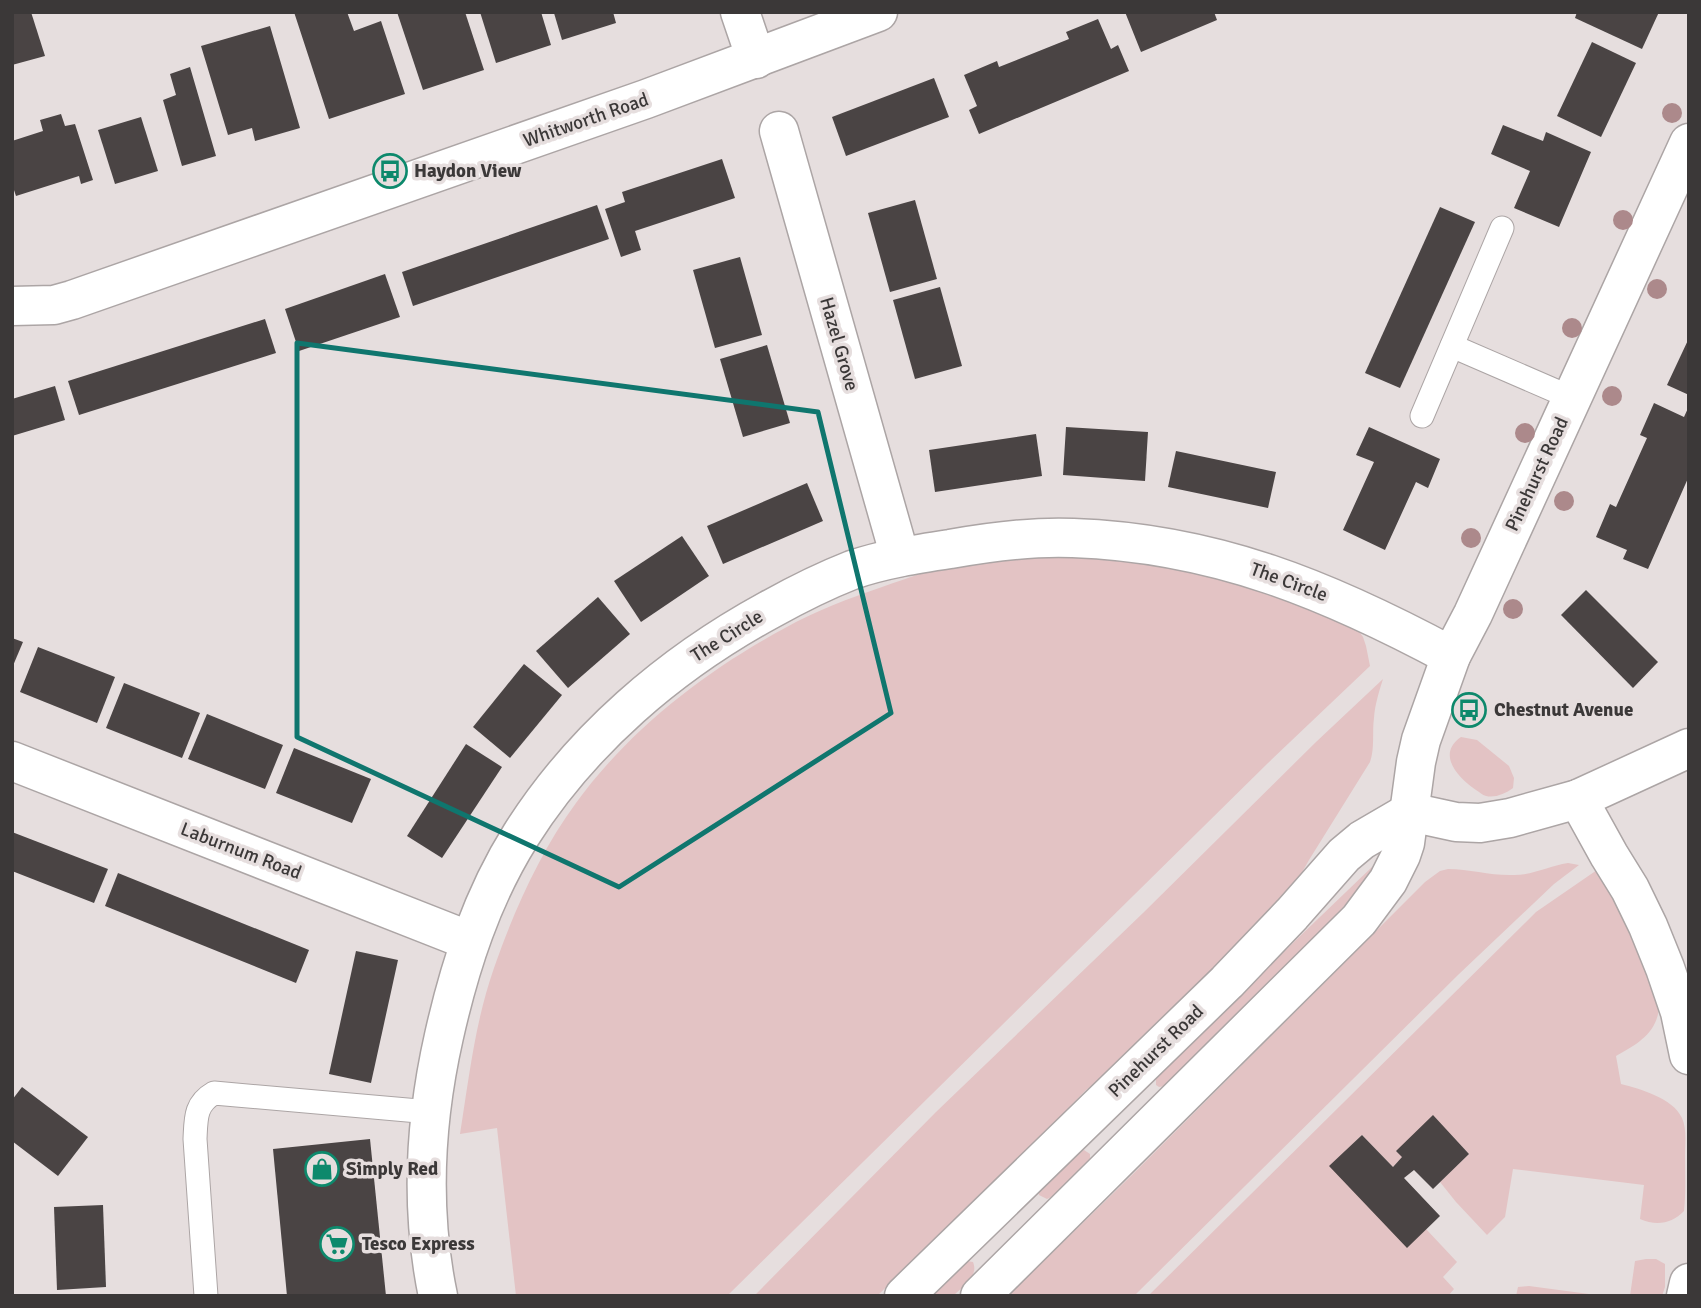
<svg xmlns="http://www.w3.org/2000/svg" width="1701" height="1308" viewBox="0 0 1701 1308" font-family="Signika,sans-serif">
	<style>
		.green { fill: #e3c3c4 }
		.building { fill: #4a4444 }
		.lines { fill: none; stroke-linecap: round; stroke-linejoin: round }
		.lane-casing { stroke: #aca5a5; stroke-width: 25 }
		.street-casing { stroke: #aca5a5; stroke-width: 41 }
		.secondary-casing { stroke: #aca5a5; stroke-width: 41 }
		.lane { stroke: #fff; stroke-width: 23 }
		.street { stroke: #fff; stroke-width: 38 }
		.secondary { stroke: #fff; stroke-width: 38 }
		.tree { fill: #ac898b }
		.marked { fill: none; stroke: #0f766e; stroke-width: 5; stroke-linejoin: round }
		.labels { text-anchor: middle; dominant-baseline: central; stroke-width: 7; stroke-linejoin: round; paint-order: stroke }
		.street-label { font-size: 19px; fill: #3b3838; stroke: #e6dede }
		.poi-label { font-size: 19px; font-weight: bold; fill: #3b3838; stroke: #e6dede; text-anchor: start }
	</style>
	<rect width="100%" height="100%" fill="#e6dede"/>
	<!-- green -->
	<g class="green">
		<path d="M1085,555L1155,561L1258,590L1317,611L1358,630L1363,637L1366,646L1370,666L1268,763L727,1296H516L497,1128L460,1134C469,1078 475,1022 494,968C513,913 541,850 576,803C629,730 705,671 785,628C815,611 850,598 882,587C897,582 912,576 927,572C979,559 1032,558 1085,555Z"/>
		<path d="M1383,679C1379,692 1375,704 1374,718C1372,732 1375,748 1370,762L1309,860L1288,897L1116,1069L1086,1090L1032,1146L877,1296H754L936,1112L1143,913L1316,742Z"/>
		<path d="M1461,737L1477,740L1509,766L1514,778L1513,788C1505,794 1495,798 1486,796C1482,795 1480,792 1476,790C1458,778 1436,754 1461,737Z"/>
		<path d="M1568,863L1579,865L1554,884L1459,974L1134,1296H1008L1131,1176L1425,882L1440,871L1448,869C1470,869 1492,876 1514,875C1533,875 1549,866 1568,863Z"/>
		<polygon points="1372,867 1378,869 1305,949 1165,1086 1159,1087 1156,1085 1156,1078 1296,940"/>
		<path d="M1597,870L1622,904L1659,1006C1658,1032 1638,1044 1616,1056L1621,1084C1640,1089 1673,1098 1682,1118C1687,1129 1685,1144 1685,1156C1685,1175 1686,1193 1684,1211C1672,1224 1656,1226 1640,1219L1644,1185L1513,1169L1505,1217L1487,1235L1456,1202L1440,1182L1469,1154L1433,1116L1402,1157L1393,1167L1362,1135L1330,1166L1426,1229L1457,1262L1443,1277L1454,1289L1448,1296H1148L1536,912Z"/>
		<path d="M1084,1150L1090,1154V1159C1080,1171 1062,1193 1047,1199L1039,1195L1038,1191L1077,1152Z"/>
		<polygon points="1646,1259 1656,1259 1665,1264 1665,1287 1662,1296 1630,1296 1635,1261"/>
		<path d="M967,1261L973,1262C979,1277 963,1286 953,1296H930Z"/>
		<polygon points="1529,1286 1604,1296 1516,1296 1518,1287"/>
	</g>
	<!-- building -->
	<g class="building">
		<polygon points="12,12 31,12 45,56 12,65"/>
		<polygon points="294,12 347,12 354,31 381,21 405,94 329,119"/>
		<polygon points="397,12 465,12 484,70 423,90"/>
		<polygon points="480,12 541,12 551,45 496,63"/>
		<polygon points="556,12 613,12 616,23 562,40 554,13"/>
		<polygon points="1125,12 1214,12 1217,20 1141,52"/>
		<polygon points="1577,12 1659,12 1642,49 1575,18"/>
		<polygon points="1098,19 1111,49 1118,45 1129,71 979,134 969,110 977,106 964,75 997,61 999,67 1069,39 1066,32"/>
		<polygon points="270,26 300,128 255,141 252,128 228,135 201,46"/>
		<polygon points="1592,42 1636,63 1601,137 1557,116"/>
		<polygon points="190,67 216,156 182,166 163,100 176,95 170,74"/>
		<polygon points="934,78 949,117 846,156 832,117"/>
		<polygon points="61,114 65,126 75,124 93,180 81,184 79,176 16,196 12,184 12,141 43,131 40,120"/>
		<polygon points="141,117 158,171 115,184 98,130"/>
		<polygon points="1503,125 1543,141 1546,132 1591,152 1559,227 1514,208 1530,171 1491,154"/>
		<polygon points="722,159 735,198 635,231 641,250 621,257 605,209 625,202 622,192"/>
		<polygon points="915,200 937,279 890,292 868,213"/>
		<polygon points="597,205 609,239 413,306 402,272"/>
		<polygon points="1440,207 1475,222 1400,388 1365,373"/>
		<polygon points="740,257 762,335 715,348 693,270"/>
		<polygon points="385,274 400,317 299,351 285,309"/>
		<polygon points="940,287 962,366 915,379 893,300"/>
		<polygon points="265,319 276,353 79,415 68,381"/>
		<polygon points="1689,338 1689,395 1667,385"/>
		<polygon points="767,345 790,423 743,437 720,359"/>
		<polygon points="55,386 65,420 12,436 12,399"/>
		<polygon points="1654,403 1684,417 1689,406 1689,476 1648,569 1623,559 1627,550 1596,537 1610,504 1616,507 1647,438 1640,435"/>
		<polygon points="1066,427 1148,432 1145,481 1063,475"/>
		<polygon points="1369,427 1440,459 1428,488 1416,482 1385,550 1343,530 1374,462 1356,455"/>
		<polygon points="1036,434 1042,476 935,492 929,450"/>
		<polygon points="1176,451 1276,472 1268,508 1168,487"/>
		<polygon points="807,483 823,521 723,564 707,526"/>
		<polygon points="682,536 709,576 641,622 614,581"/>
		<polygon points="1586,590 1658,662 1633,688 1561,615"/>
		<polygon points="598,597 630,634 568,688 536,651"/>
		<polygon points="12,638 23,642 12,668"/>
		<polygon points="38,647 115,677 97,723 20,692"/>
		<polygon points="524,664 562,695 510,758 473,727"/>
		<polygon points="124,683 200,713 182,758 106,728"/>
		<polygon points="207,714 283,745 265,789 188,759"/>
		<polygon points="466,744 502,767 442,858 407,836"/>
		<polygon points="294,748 371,779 352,823 276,793"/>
		<polygon points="12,832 108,869 94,903 12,871"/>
		<polygon points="118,873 309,950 296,983 105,906"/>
		<polygon points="356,951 398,960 371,1083 329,1074"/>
		<polygon points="22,1087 88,1137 58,1176 12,1141 12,1100"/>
		<polygon points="1433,1115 1469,1154 1433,1189 1414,1170 1404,1178 1440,1216 1407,1248 1329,1166 1362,1135 1393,1167 1402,1157 1396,1151"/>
		<polygon points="370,1139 386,1296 287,1296 273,1149"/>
		<polygon points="103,1205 106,1287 57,1290 54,1207"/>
	</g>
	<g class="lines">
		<!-- lane casing -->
		<g class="lane-casing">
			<g id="lane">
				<polyline points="1452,346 1572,398"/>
				<polyline points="1422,416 1502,228"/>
				<path d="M206,1296L195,1139C196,1118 195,1104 214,1093L430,1112"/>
			</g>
		</g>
		<!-- street casing -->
		<g class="street-casing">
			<g id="street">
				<polyline points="740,12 756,59"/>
				<polyline points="779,131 900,557"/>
				<polyline points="12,761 470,941"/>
				<polyline points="1578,799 1609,855 1630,889 1648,926 1665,968 1680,1012 1689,1055"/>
				<polyline points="1410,812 1456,822 1480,823 1510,818 1578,799 1689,748"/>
				<path d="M438,1296C420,1210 425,1120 444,1036C460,965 482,897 521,835C581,740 670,664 769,610C796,595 824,581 852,570C884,559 917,554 950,549C990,542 1032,536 1073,538C1215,543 1328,590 1451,656"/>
				<polyline points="1686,1296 1689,1283"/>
			</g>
		</g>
		<!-- secondary casing -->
		<g class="secondary-casing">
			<g id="secondary">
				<polyline points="12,306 54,305 72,300 646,99 878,12"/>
				<polyline points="904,1296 1227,982 1292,914 1344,855 1362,840 1410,812"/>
				<polyline points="980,1296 1359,920 1388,881 1401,855 1405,843 1416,762 1421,740 1451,656 1473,614 1689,143"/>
			</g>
		</g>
		<!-- lane -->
		<use href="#lane" class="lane"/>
		<!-- street -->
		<use href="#street" class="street"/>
		<!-- secondary -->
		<use href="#secondary" class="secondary"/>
	</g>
	<!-- trees -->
	<g class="tree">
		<circle cx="1672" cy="113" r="10"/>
		<circle cx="1623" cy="220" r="10"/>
		<circle cx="1657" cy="289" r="10"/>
		<circle cx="1572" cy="328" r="10"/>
		<circle cx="1612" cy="396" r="10"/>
		<circle cx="1525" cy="433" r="10"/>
		<circle cx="1564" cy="501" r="10"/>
		<circle cx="1471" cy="538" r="10"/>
		<circle cx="1513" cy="609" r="10"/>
	</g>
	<!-- marked area -->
	<path class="marked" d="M297,343L818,412L891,713L619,887L297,737Z"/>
	<!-- icons -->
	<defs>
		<g id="bus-ring" transform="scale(1.75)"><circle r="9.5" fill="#e6dede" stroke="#0d896c" stroke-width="1.5"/><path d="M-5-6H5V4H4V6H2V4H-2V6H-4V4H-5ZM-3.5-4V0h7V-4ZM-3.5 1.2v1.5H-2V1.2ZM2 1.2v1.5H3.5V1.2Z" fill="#0d896c"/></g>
		<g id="shop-ring" transform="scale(1.75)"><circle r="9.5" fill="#e6dede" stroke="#0d896c" stroke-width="1.5"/><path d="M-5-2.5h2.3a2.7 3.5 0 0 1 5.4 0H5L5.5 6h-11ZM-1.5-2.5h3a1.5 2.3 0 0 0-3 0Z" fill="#0d896c"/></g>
		<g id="supermarket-ring" transform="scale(1.75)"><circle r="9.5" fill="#e6dede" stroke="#0d896c" stroke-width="1.5"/><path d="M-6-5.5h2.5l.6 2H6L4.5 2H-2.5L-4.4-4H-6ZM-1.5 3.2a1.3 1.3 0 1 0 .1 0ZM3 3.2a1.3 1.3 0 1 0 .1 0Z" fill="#0d896c"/></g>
	</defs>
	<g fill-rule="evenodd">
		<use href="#bus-ring" x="390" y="171"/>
		<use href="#bus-ring" x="1469" y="710"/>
		<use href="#shop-ring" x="322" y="1169"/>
		<use href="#supermarket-ring" x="337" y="1244"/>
	</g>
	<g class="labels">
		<!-- street labels -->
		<g class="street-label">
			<text transform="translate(586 120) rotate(-19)">Whitworth Road</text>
			<text transform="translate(839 344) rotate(74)">Hazel Grove</text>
			<text transform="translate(1537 474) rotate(-65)">Pinehurst Road</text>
			<text transform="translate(1289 582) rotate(20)">The Circle</text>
			<text transform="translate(727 636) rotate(-32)">The Circle</text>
			<text transform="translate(241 851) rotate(21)">Laburnum Road</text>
			<text transform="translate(1156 1051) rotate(-44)">Pinehurst Road</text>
		</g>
		<!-- poi labels -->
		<g class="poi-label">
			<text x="414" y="171">Haydon View</text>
			<text x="1494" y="710">Chestnut Avenue</text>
			<text x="346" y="1169">Simply Red</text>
			<text x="362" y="1244">Tesco Express</text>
		</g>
	</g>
	<!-- border -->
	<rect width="1701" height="1308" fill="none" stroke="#3b3838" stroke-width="28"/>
</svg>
